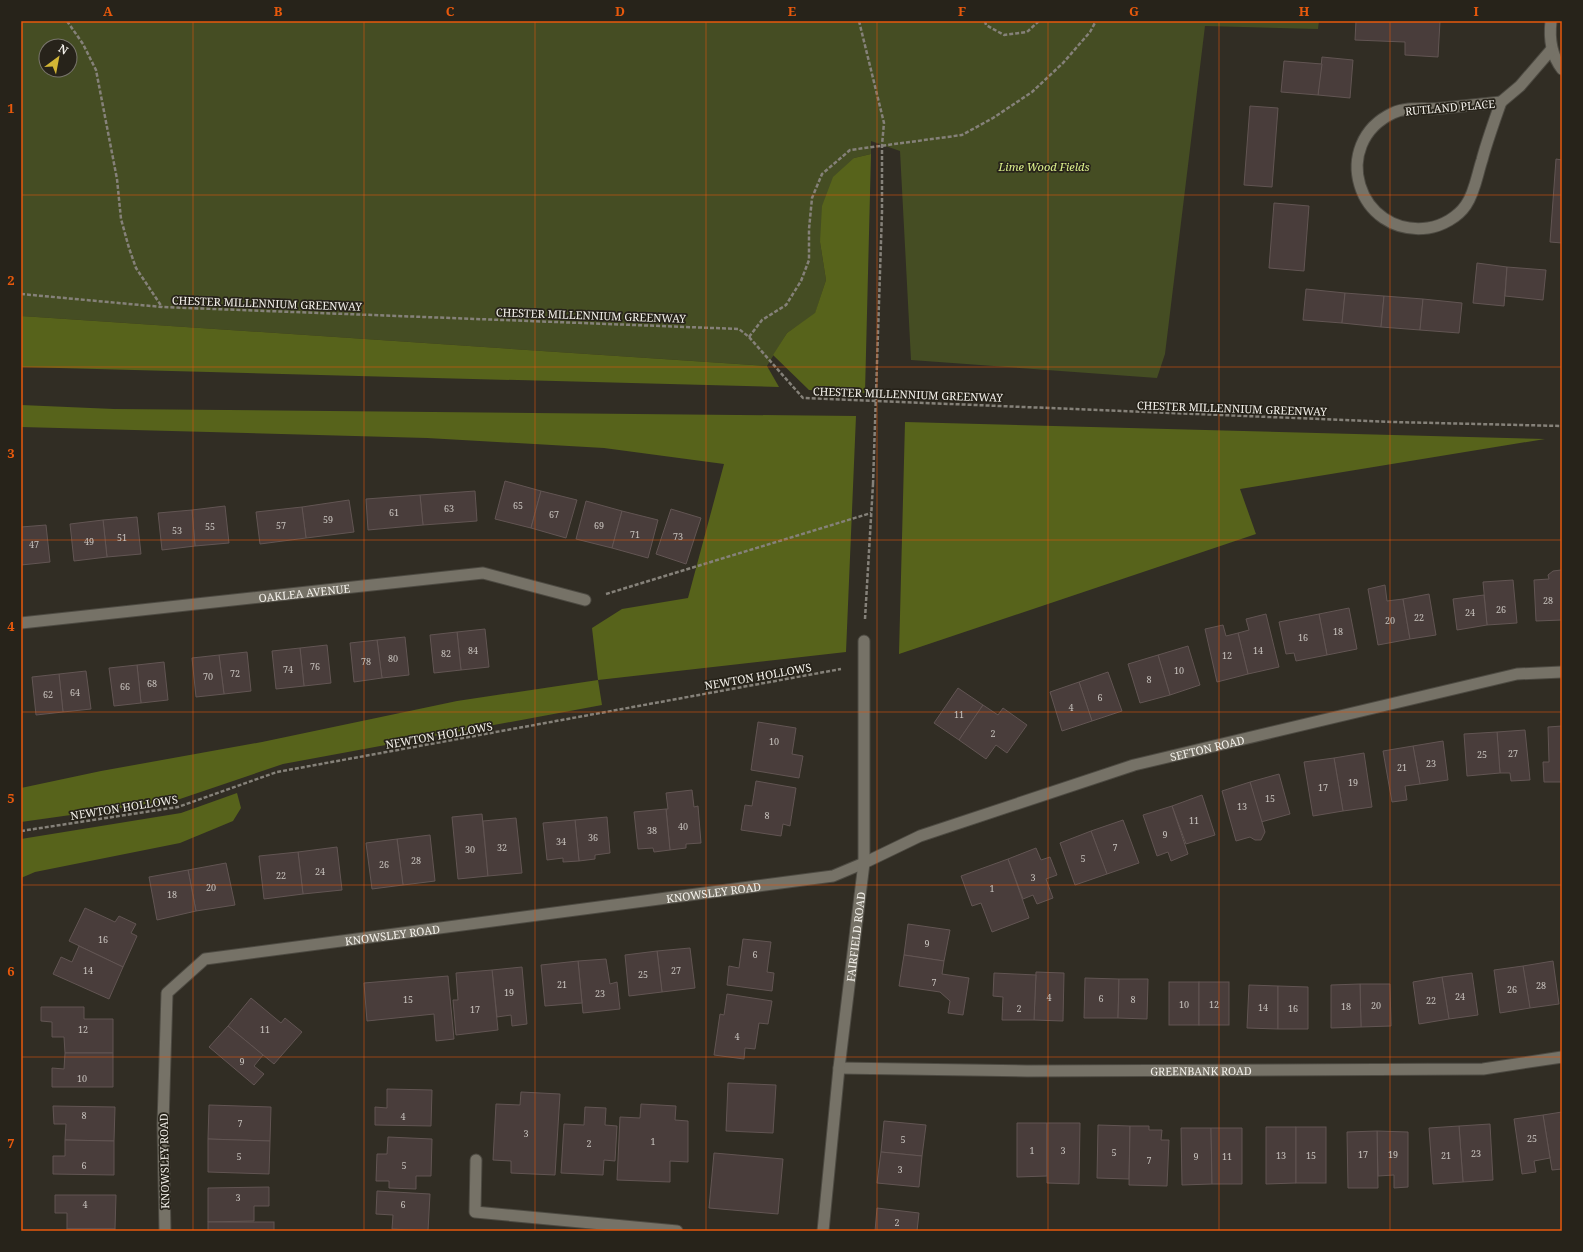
<svg xmlns="http://www.w3.org/2000/svg" width="1583" height="1252" viewBox="0 0 1583 1252" font-family="'Noto Serif',serif">
	<style>
		.green { fill: #454d23; fill-rule: evenodd }
		.forest { fill: #57631b }
		.building { fill: #493d3b; stroke: #625553 }
		.lines { fill: none; stroke-linecap: round; stroke-linejoin: round }
		.minor-casing { stroke: #4d4a42; stroke-width: 13 }
		.path { stroke: #858179; stroke-width: 2.5; stroke-dasharray: 4 2; stroke-linecap: butt }
		.minor { stroke: #767267; stroke-width: 11 }
		.path-bridge { stroke: #858179; stroke-width: 2.5; stroke-dasharray: 4 2; stroke-linecap: butt }
		.grid { fill: none; stroke: #e8590c; stroke-width: 1; stroke-opacity: 0.55 }
		.labels { text-anchor: middle; dominant-baseline: central; stroke-width: 3.5; stroke-linejoin: round; paint-order: stroke }
		.number-label { font-size: 9px; fill: #c8c3be }
		.street-label { font-size: 11px; fill: #f3f0ea; stroke: #27231a }
		.park-label { font-size: 11px; font-style: italic; fill: #dcf08c; stroke: #27231a }
		.neatline { fill: none; stroke: #e8590c; stroke-width: 1.5 }
		.grid-label { font-size: 13px; text-anchor: middle; font-weight: bold; fill: #e8590c }
	</style>
	<rect width="100%" height="100%" fill="#312d24"/>
	<!-- green -->
	<path class="green" d="M21,21H1319L1318,29L1205,26L1165,354L1157,378L911,360L900,151L871,141V154L854,158L820,242L826,280L815,314L787,333L767,366L21,316ZM46,46H70V70H46Z"/>
	<!-- forest -->
	<g class="forest">
		<polygon points="871,154 865,393 809,390 773,355 787,333 815,313 826,280 820,242 822,206 833,177 854,158"/>
		<polygon points="21,316 767,366 779,387 21,367"/>
		<polygon points="21,405 114,409 856,416 846,652 598,680 602,705 283,764 177,800 21,822 21,788 101,771 262,742 457,701 598,680 592,628 622,609 688,598 724,464 604,448 427,438 21,427"/>
		<polygon points="905,422 1545,439 1240,489 1256,534 899,654"/>
		<polygon points="237,793 241,808 233,821 180,843 35,872 21,878 21,839 181,813"/>
	</g>
	<!-- building -->
	<g class="building">
		<polygon points="1356,21 1440,21 1438,57 1405,55 1405,42 1355,40"/>
		<polygon points="1322,57 1353,60 1350,98 1318,95"/>
		<polygon points="1284,61 1322,64 1318,95 1281,92"/>
		<polygon points="1250,106 1278,108 1272,187 1244,185"/>
		<polygon points="1556,159 1562,160 1562,243 1550,242"/>
		<polygon points="1274,203 1309,206 1304,271 1269,268"/>
		<polygon points="1477,263 1507,267 1504,306 1473,303"/>
		<polygon points="1507,267 1546,270 1543,300 1505,296"/>
		<polygon points="1306,289 1345,293 1342,323 1303,320"/>
		<polygon points="1345,293 1384,296 1381,327 1342,323"/>
		<polygon points="1384,296 1423,299 1420,330 1381,327"/>
		<polygon points="1423,299 1462,303 1459,333 1420,330"/>
		<polygon points="505,481 541,491 531,528 495,519"/>
		<polygon points="475,491 477,521 423,525 420,495"/>
		<polygon points="541,491 577,500 566,538 531,528"/>
		<polygon points="420,495 423,525 368,530 366,499"/>
		<polygon points="349,500 354,532 306,538 302,507"/>
		<polygon points="586,501 622,511 612,548 576,539"/>
		<polygon points="225,506 229,543 195,546 192,510"/>
		<polygon points="302,507 306,538 260,544 256,512"/>
		<polygon points="671,509 701,518 686,564 656,554"/>
		<polygon points="192,510 195,546 162,550 158,513"/>
		<polygon points="622,511 658,520 648,558 612,548"/>
		<polygon points="137,517 141,554 107,557 103,520"/>
		<polygon points="103,520 107,557 74,561 70,524"/>
		<polygon points="46,525 50,562 21,565 21,527"/>
		<polygon points="1561,570 1562,571 1562,620 1536,621 1534,580 1549,579 1548,575 1553,571"/>
		<polygon points="1513,580 1517,623 1487,625 1483,582"/>
		<polygon points="1385,585 1387,601 1403,599 1410,639 1378,645 1368,589"/>
		<polygon points="1429,594 1436,635 1410,639 1403,599"/>
		<polygon points="1484,595 1487,625 1457,630 1453,599"/>
		<polygon points="1349,608 1357,649 1327,655 1319,614"/>
		<polygon points="1266,614 1279,667 1248,674 1238,633 1249,630 1246,619"/>
		<polygon points="1319,614 1327,655 1296,661 1294,653 1286,654 1279,622"/>
		<polygon points="1223,625 1226,636 1238,633 1248,674 1217,682 1205,629"/>
		<polygon points="485,629 489,667 461,670 457,632"/>
		<polygon points="457,632 461,670 434,673 430,635"/>
		<polygon points="405,637 409,675 382,678 377,640"/>
		<polygon points="377,640 382,678 354,682 350,643"/>
		<polygon points="327,645 331,683 304,686 300,648"/>
		<polygon points="1188,646 1200,685 1170,695 1158,655"/>
		<polygon points="300,648 304,686 276,689 272,651"/>
		<polygon points="247,652 251,691 224,694 219,655"/>
		<polygon points="219,655 224,694 196,697 192,658"/>
		<polygon points="1158,655 1170,695 1140,703 1128,664"/>
		<polygon points="164,662 168,700 141,703 137,665"/>
		<polygon points="137,665 141,703 114,706 109,668"/>
		<polygon points="86,671 91,709 63,712 59,674"/>
		<polygon points="1108,672 1122,711 1092,721 1079,682"/>
		<polygon points="59,674 63,712 36,715 32,677"/>
		<polygon points="1079,682 1092,721 1062,731 1050,692"/>
		<polygon points="958,688 983,705 959,740 934,723"/>
		<polygon points="983,705 998,715 1003,708 1027,725 1007,753 996,745 986,759 959,740"/>
		<polygon points="758,722 796,728 792,754 803,756 799,778 751,770"/>
		<polygon points="1562,726 1562,782 1544,782 1543,762 1549,762 1548,727"/>
		<polygon points="1525,730 1530,780 1511,781 1510,773 1500,773 1497,732"/>
		<polygon points="1497,732 1500,773 1467,776 1464,734"/>
		<polygon points="1443,741 1448,780 1420,784 1413,746"/>
		<polygon points="1413,746 1420,784 1405,786 1407,800 1392,802 1383,751"/>
		<polygon points="1364,753 1372,807 1343,811 1334,758"/>
		<polygon points="1334,758 1343,811 1313,816 1304,762"/>
		<polygon points="1279,774 1290,814 1261,822 1250,782"/>
		<polygon points="756,781 796,788 790,826 783,824 781,836 741,830 745,805 752,806"/>
		<polygon points="1250,782 1265,832 1261,840 1255,840 1250,837 1236,841 1222,791"/>
		<polygon points="692,790 694,807 698,806 701,843 686,844 686,848 670,850 666,809 668,809 666,793"/>
		<polygon points="1202,795 1215,835 1186,844 1172,806"/>
		<polygon points="1172,806 1188,854 1171,861 1168,852 1157,856 1143,815"/>
		<polygon points="666,809 670,850 654,852 653,848 638,849 634,812"/>
		<polygon points="482,814 488,876 458,879 452,817"/>
		<polygon points="607,817 610,853 595,855 595,859 579,861 575,820"/>
		<polygon points="516,818 522,873 488,876 483,821"/>
		<polygon points="575,820 579,861 563,862 563,858 547,860 543,823"/>
		<polygon points="1123,820 1139,863 1107,874 1091,831"/>
		<polygon points="1091,831 1107,874 1075,885 1060,843"/>
		<polygon points="430,835 435,881 403,885 397,839"/>
		<polygon points="397,839 403,885 372,889 366,843"/>
		<polygon points="337,847 342,890 303,894 298,852"/>
		<polygon points="1036,848 1041,860 1050,857 1057,875 1046,879 1053,898 1037,904 1033,895 1023,899 1008,859"/>
		<polygon points="298,852 303,894 264,899 259,856"/>
		<polygon points="1008,859 1029,918 992,932 981,903 972,906 961,876"/>
		<polygon points="226,863 235,905 196,911 188,870"/>
		<polygon points="188,870 196,911 157,920 149,877"/>
		<polygon points="85,908 115,922 119,916 136,924 131,933 137,936 123,967 69,941"/>
		<polygon points="908,924 950,930 944,961 904,955"/>
		<polygon points="743,939 771,942 767,972 774,973 772,991 727,985 729,966 739,968"/>
		<polygon points="79,946 123,967 109,999 53,974 61,957 72,962"/>
		<polygon points="690,948 695,988 662,992 657,951"/>
		<polygon points="657,951 662,992 629,996 625,955"/>
		<polygon points="904,955 944,961 942,974 969,978 963,1015 948,1013 950,1001 940,992 899,986"/>
		<polygon points="606,959 610,984 617,982 620,1009 583,1013 578,961"/>
		<polygon points="578,961 582,1003 545,1006 541,965"/>
		<polygon points="1553,961 1559,1004 1530,1008 1523,966"/>
		<polygon points="1523,966 1530,1008 1500,1013 1494,970"/>
		<polygon points="522,967 527,1024 512,1026 511,1015 497,1017 492,970"/>
		<polygon points="492,970 498,1030 456,1035 453,1000 458,1000 456,973"/>
		<polygon points="1036,972 1064,973 1063,1021 1034,1020"/>
		<polygon points="994,973 1036,975 1034,1020 1002,1020 1003,997 993,996"/>
		<polygon points="1472,973 1478,1015 1449,1019 1442,977"/>
		<polygon points="448,976 454,1039 436,1041 434,1014 367,1021 364,983"/>
		<polygon points="1442,977 1449,1019 1419,1024 1413,982"/>
		<polygon points="1085,978 1119,979 1118,1018 1084,1018"/>
		<polygon points="1119,979 1148,979 1147,1019 1118,1018"/>
		<rect x="1169" y="982" width="30" height="43"/>
		<rect x="1199" y="982" width="30" height="43"/>
		<polygon points="1360,984 1390,984 1391,1026 1361,1027"/>
		<polygon points="1360,984 1361,1027 1331,1028 1331,985"/>
		<polygon points="1249,985 1278,986 1278,1029 1247,1028"/>
		<polygon points="1278,986 1308,987 1308,1029 1278,1029"/>
		<polygon points="727,994 772,1001 768,1024 759,1023 755,1049 745,1048 744,1059 714,1055 720,1014 724,1015"/>
		<polygon points="251,998 281,1023 285,1018 302,1032 274,1064 228,1026"/>
		<polygon points="41,1007 84,1007 84,1019 113,1019 113,1053 65,1053 64,1037 52,1037 52,1022 41,1021"/>
		<polygon points="228,1026 263,1055 254,1066 264,1074 254,1085 209,1047"/>
		<polygon points="65,1053 113,1053 113,1087 52,1087 52,1068 64,1069"/>
		<polygon points="728,1083 776,1085 773,1133 726,1131"/>
		<polygon points="387,1089 432,1090 431,1126 375,1125 375,1107 387,1108"/>
		<polygon points="521,1092 560,1094 555,1175 511,1173 511,1161 493,1160 496,1104 520,1105"/>
		<polygon points="641,1104 676,1106 675,1120 688,1121 688,1162 670,1161 670,1182 617,1180 620,1117 640,1118"/>
		<polygon points="209,1105 271,1107 270,1141 208,1139"/>
		<polygon points="53,1106 115,1107 114,1141 65,1140 66,1124 54,1124"/>
		<polygon points="585,1107 606,1108 605,1125 617,1126 615,1161 604,1160 603,1175 561,1173 564,1124 584,1125"/>
		<polygon points="1562,1112 1562,1169 1552,1170 1543,1115"/>
		<polygon points="1543,1115 1550,1158 1534,1161 1536,1172 1522,1174 1514,1119"/>
		<polygon points="884,1121 926,1125 922,1156 881,1152"/>
		<polygon points="1017,1123 1047,1123 1047,1176 1017,1177"/>
		<polygon points="1047,1123 1080,1123 1079,1184 1047,1183"/>
		<polygon points="1490,1124 1493,1180 1463,1182 1459,1126"/>
		<polygon points="1098,1125 1130,1126 1129,1179 1097,1178"/>
		<polygon points="1130,1126 1149,1126 1149,1130 1162,1130 1161,1140 1169,1140 1167,1186 1129,1185"/>
		<polygon points="1459,1126 1463,1182 1433,1184 1429,1128"/>
		<polygon points="1266,1127 1296,1127 1296,1183 1266,1184"/>
		<rect x="1296" y="1127" width="30" height="56"/>
		<polygon points="1181,1128 1211,1128 1212,1184 1182,1185"/>
		<polygon points="1211,1128 1242,1128 1242,1184 1212,1184"/>
		<polygon points="1377,1131 1408,1132 1408,1187 1394,1188 1394,1175 1378,1176"/>
		<polygon points="1377,1131 1378,1188 1348,1188 1347,1132"/>
		<polygon points="388,1137 432,1139 431,1176 416,1176 416,1189 389,1188 389,1181 376,1181 377,1154 387,1154"/>
		<polygon points="208,1139 270,1141 269,1174 208,1172"/>
		<polygon points="65,1140 114,1141 114,1175 53,1174 53,1156 65,1156"/>
		<polygon points="881,1152 922,1156 919,1187 877,1183"/>
		<polygon points="714,1153 783,1159 778,1214 709,1208"/>
		<polygon points="269,1187 269,1206 254,1206 254,1221 208,1222 208,1188"/>
		<polygon points="377,1191 430,1194 428,1231 392,1229 393,1215 376,1214"/>
		<polygon points="55,1195 116,1195 115,1229 67,1229 67,1213 55,1213"/>
		<polygon points="877,1208 919,1213 917,1231 875,1231"/>
		<rect x="208" y="1222" width="66" height="9"/>
		<rect x="67" y="1229" width="48" height="2"/>
	</g>
	<g class="lines">
		<!-- minor casing -->
		<g class="minor-casing">
			<g id="minor">
				<path d="M1551,21C1549,38 1551,55 1562,69"/>
				<path d="M1501,102C1494,122 1487,141 1482,160C1477,175 1475,192 1466,205C1458,217 1442,226 1428,228C1357,237 1329,143 1393,113C1408,106 1427,110 1443,108C1463,106 1482,104 1501,102Z"/>
				<polyline points="1501,102 1520,86 1551,50"/>
				<path id="s1" d="M21,623L483,573L585,600"/>
				<path id="s2" d="M839,1068L1027,1071L1483,1069L1562,1057"/>
				<polyline points="476,1160 475,1212 677,1231"/>
				<path id="s3" d="M165,1231L163,1124L167,993L205,959L833,876L864,863L920,836L1134,765L1517,674L1562,672"/>
				<path id="s4" d="M823,1231L839,1068L864,863V641"/>
			</g>
		</g>
		<!-- path -->
		<g class="path">
			<polyline points="67,21 83,44 96,70 117,179 121,219 129,248 136,268 162,307"/>
			<polyline points="859,21 884,123 882,145 882,212"/>
			<polyline points="985,21 986,25 1004,35 1027,32 1039,21"/>
			<polyline points="21,294 162,307 739,329 749,337 803,398 1393,422 1562,426"/>
			<polyline points="749,337 762,320 786,305 801,281 809,260 809,229 812,198 822,174 850,150 962,135 993,118 1032,92 1063,63 1090,32 1096,21"/>
			<polyline points="606,594 871,513"/>
			<polyline points="865,619 873,484"/>
			<polyline points="21,831 178,807 277,772 841,669"/>
		</g>
		<!-- minor -->
		<use href="#minor" class="minor"/>
		<!-- path-bridge -->
		<polyline class="path-bridge" points="873,484 882,212"/>
	</g>
	<!-- grid -->
	<path class="grid" d="M193,21V1231M364,21V1231M535,21V1231M706,21V1231M877,21V1231M1048,21V1231M1219,21V1231M1390,21V1231M21,195H1562M21,367H1562M21,540H1562M21,712H1562M21,885H1562M21,1057H1562"/>
	<g class="labels">
		<!-- number labels -->
		<g class="number-label">
			<text x="518" y="505">65</text>
			<text x="449" y="508">63</text>
			<text x="394" y="512">61</text>
			<text x="554" y="514">67</text>
			<text x="328" y="519">59</text>
			<text x="281" y="525">57</text>
			<text x="599" y="525">69</text>
			<text x="210" y="526">55</text>
			<text x="177" y="530">53</text>
			<text x="635" y="534">71</text>
			<text x="678" y="536">73</text>
			<text x="122" y="537">51</text>
			<text x="89" y="541">49</text>
			<text x="34" y="544">47</text>
			<text x="1548" y="600">28</text>
			<text x="1501" y="609">26</text>
			<text x="1470" y="612">24</text>
			<text x="1419" y="617">22</text>
			<text x="1390" y="620">20</text>
			<text x="1338" y="631">18</text>
			<text x="1303" y="637">16</text>
			<text x="473" y="650">84</text>
			<text x="1258" y="650">14</text>
			<text x="446" y="653">82</text>
			<text x="1227" y="655">12</text>
			<text x="393" y="658">80</text>
			<text x="366" y="661">78</text>
			<text x="315" y="666">76</text>
			<text x="288" y="669">74</text>
			<text x="1179" y="670">10</text>
			<text x="235" y="673">72</text>
			<text x="208" y="676">70</text>
			<text x="1149" y="679">8</text>
			<text x="152" y="683">68</text>
			<text x="125" y="686">66</text>
			<text x="75" y="692">64</text>
			<text x="48" y="694">62</text>
			<text x="1100" y="697">6</text>
			<text x="1071" y="707">4</text>
			<text x="959" y="714">11</text>
			<text x="993" y="733">2</text>
			<text x="774" y="741">10</text>
			<text x="1513" y="753">27</text>
			<text x="1482" y="754">25</text>
			<text x="1431" y="763">23</text>
			<text x="1402" y="767">21</text>
			<text x="1353" y="782">19</text>
			<text x="1323" y="787">17</text>
			<text x="1270" y="798">15</text>
			<text x="1242" y="806">13</text>
			<text x="767" y="815">8</text>
			<text x="1194" y="820">11</text>
			<text x="683" y="826">40</text>
			<text x="652" y="830">38</text>
			<text x="1165" y="834">9</text>
			<text x="593" y="837">36</text>
			<text x="561" y="841">34</text>
			<text x="502" y="847">32</text>
			<text x="1115" y="847">7</text>
			<text x="470" y="849">30</text>
			<text x="1083" y="858">5</text>
			<text x="416" y="860">28</text>
			<text x="384" y="864">26</text>
			<text x="320" y="871">24</text>
			<text x="281" y="875">22</text>
			<text x="1033" y="877">3</text>
			<text x="211" y="887">20</text>
			<text x="992" y="888">1</text>
			<text x="172" y="894">18</text>
			<text x="103" y="939">16</text>
			<text x="927" y="943">9</text>
			<text x="755" y="954">6</text>
			<text x="88" y="970">14</text>
			<text x="676" y="970">27</text>
			<text x="643" y="974">25</text>
			<text x="934" y="982">7</text>
			<text x="562" y="984">21</text>
			<text x="1541" y="985">28</text>
			<text x="1512" y="989">26</text>
			<text x="509" y="992">19</text>
			<text x="600" y="993">23</text>
			<text x="1460" y="996">24</text>
			<text x="1049" y="997">4</text>
			<text x="1101" y="998">6</text>
			<text x="408" y="999">15</text>
			<text x="1133" y="999">8</text>
			<text x="1431" y="1000">22</text>
			<text x="1184" y="1004">10</text>
			<text x="1214" y="1004">12</text>
			<text x="1376" y="1005">20</text>
			<text x="1346" y="1006">18</text>
			<text x="1263" y="1007">14</text>
			<text x="1019" y="1008">2</text>
			<text x="1293" y="1008">16</text>
			<text x="475" y="1009">17</text>
			<text x="83" y="1029">12</text>
			<text x="265" y="1029">11</text>
			<text x="737" y="1036">4</text>
			<text x="242" y="1061">9</text>
			<text x="82" y="1078">10</text>
			<text x="84" y="1115">8</text>
			<text x="403" y="1116">4</text>
			<text x="240" y="1123">7</text>
			<text x="526" y="1133">3</text>
			<text x="1532" y="1138">25</text>
			<text x="903" y="1139">5</text>
			<text x="653" y="1141">1</text>
			<text x="589" y="1143">2</text>
			<text x="1032" y="1150">1</text>
			<text x="1063" y="1150">3</text>
			<text x="1114" y="1152">5</text>
			<text x="1476" y="1153">23</text>
			<text x="1363" y="1154">17</text>
			<text x="1393" y="1154">19</text>
			<text x="1281" y="1155">13</text>
			<text x="1311" y="1155">15</text>
			<text x="1446" y="1155">21</text>
			<text x="239" y="1156">5</text>
			<text x="1196" y="1156">9</text>
			<text x="1227" y="1156">11</text>
			<text x="1149" y="1160">7</text>
			<text x="84" y="1165">6</text>
			<text x="404" y="1165">5</text>
			<text x="900" y="1169">3</text>
			<text x="238" y="1197">3</text>
			<text x="85" y="1204">4</text>
			<text x="403" y="1204">6</text>
			<text x="897" y="1222">2</text>
		</g>
		<!-- street labels -->
		<g class="street-label">
			<text transform="translate(1450 107) rotate(-5)">RUTLAND PLACE</text>
			<text transform="translate(267 303) rotate(2)">CHESTER MILLENNIUM GREENWAY</text>
			<text transform="translate(591 315) rotate(2)">CHESTER MILLENNIUM GREENWAY</text>
			<text transform="translate(908 394) rotate(2)">CHESTER MILLENNIUM GREENWAY</text>
			<text transform="translate(1232 408) rotate(2)">CHESTER MILLENNIUM GREENWAY</text>
			<text stroke="none"><textPath href="#s1" startOffset="285">OAKLEA AVENUE</textPath></text>
			<text transform="translate(758 676) rotate(-10)">NEWTON HOLLOWS</text>
			<text transform="translate(439 735) rotate(-10)">NEWTON HOLLOWS</text>
			<text stroke="none"><textPath href="#s3" startOffset="1319">SEFTON ROAD</textPath></text>
			<text transform="translate(124 807) rotate(-9)">NEWTON HOLLOWS</text>
			<text stroke="none"><textPath href="#s3" startOffset="802">KNOWSLEY ROAD</textPath></text>
			<text stroke="none"><textPath href="#s3" startOffset="478">KNOWSLEY ROAD</textPath></text>
			<text stroke="none"><textPath href="#s4" startOffset="296">FAIRFIELD ROAD</textPath></text>
			<text stroke="none"><textPath href="#s2" startOffset="362">GREENBANK ROAD</textPath></text>
			<text transform="translate(164 1161) rotate(-91)">KNOWSLEY ROAD</text>
		</g>
		<!-- park labels -->
		<g class="park-label">
			<text x="1044" y="166">Lime Wood Fields</text>
		</g>
	</g>
	<!-- border -->
	<rect width="1583" height="1252" fill="none" stroke="#27231a" stroke-width="44"/>
	<!-- north arrow -->
	<g transform="translate(58 58) rotate(32)"><circle r="19" fill="#27231a" stroke="#79756d"/>
	<path d="M0-3L7 15L0 10L-7 15Z" fill="#d2b635"/>
	<text y="-6" font-size="11" font-weight="bold" text-anchor="middle" fill="#f3f0ea">N</text>
	</g>
	<rect x="22" y="22" width="1539" height="1208" class="neatline"/>
	<g class="grid-label">
		<text x="108" y="16">A</text>
		<text x="278" y="16">B</text>
		<text x="450" y="16">C</text>
		<text x="620" y="16">D</text>
		<text x="792" y="16">E</text>
		<text x="962" y="16">F</text>
		<text x="1134" y="16">G</text>
		<text x="1304" y="16">H</text>
		<text x="1476" y="16">I</text>
		<text x="11" y="113">1</text>
		<text x="11" y="285">2</text>
		<text x="11" y="458">3</text>
		<text x="11" y="631">4</text>
		<text x="11" y="803">5</text>
		<text x="11" y="976">6</text>
		<text x="11" y="1148">7</text>
	</g>
</svg>
